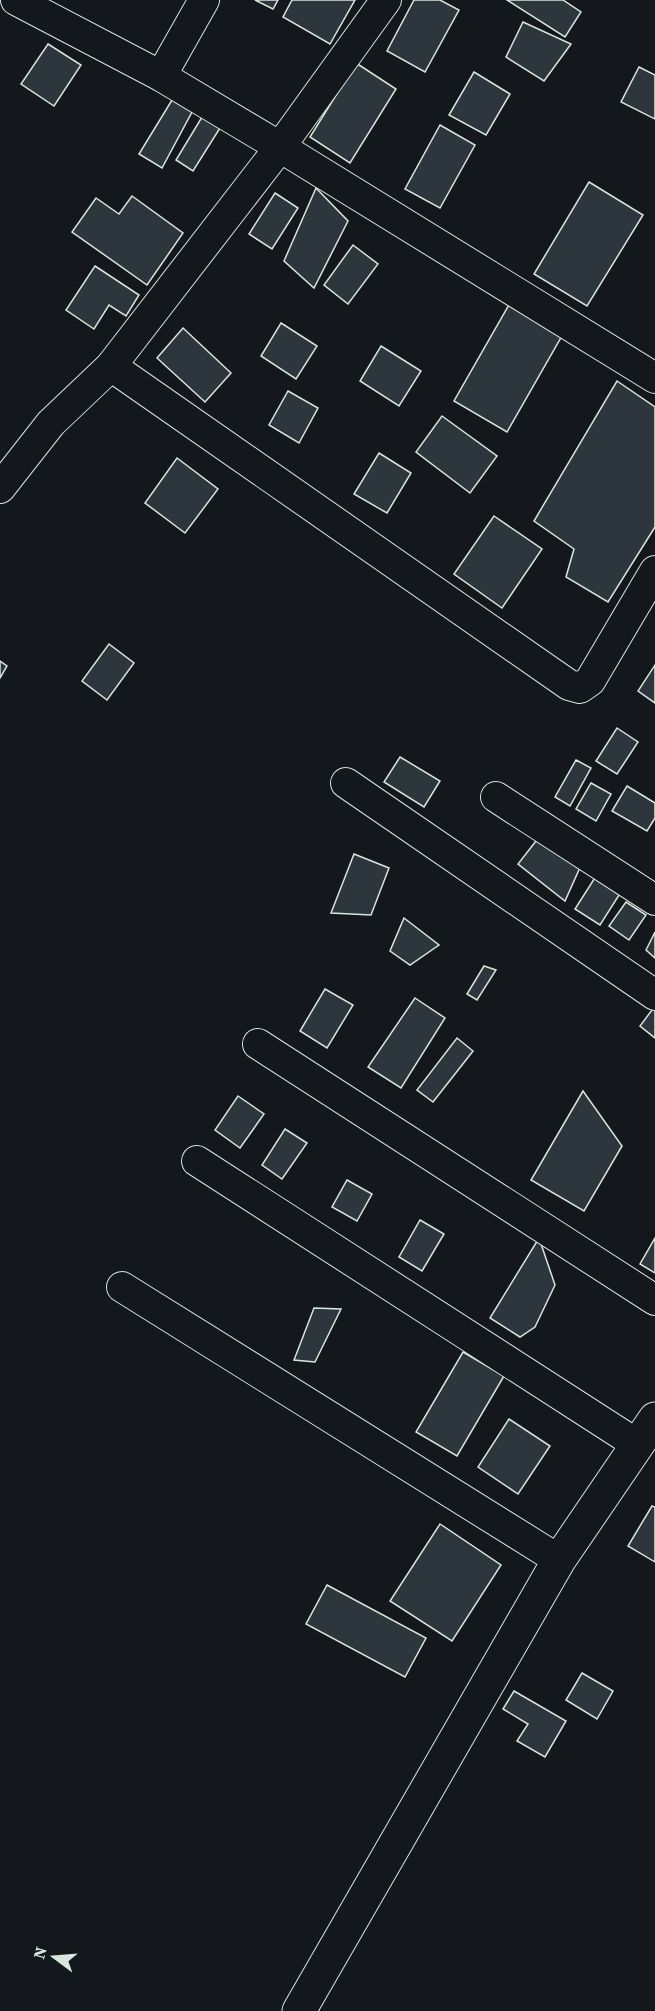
<svg xmlns="http://www.w3.org/2000/svg" width="655" height="2011" viewBox="0 0 655 2011" font-family="'Source Serif 4',serif">
	<style>
		.building { fill: #2c363c; stroke: #d8e6dc; stroke-width: 1.5 }
		.lines { fill: none; stroke-linecap: round; stroke-linejoin: round }
		.minor-casing { stroke: #d8e6dc; stroke-width: 32 }
		.tertiary-casing { stroke: #d8e6dc; stroke-width: 35 }
		.minor { stroke: #14181c; stroke-width: 30 }
		.tertiary { stroke: #14181c; stroke-width: 33 }
	</style>
	<rect width="100%" height="100%" fill="#14181c"/>
	<!-- building -->
	<g class="building">
		<polygon points="255,0 278,0 273,9"/>
		<polygon points="292,0 355,0 330,44 283,17"/>
		<polygon points="414,0 440,0 459,10 425,72 387,51"/>
		<polygon points="507,0 563,0 581,12 565,37"/>
		<polygon points="523,22 571,44 544,81 506,57"/>
		<polygon points="48,44 81,65 54,106 21,84"/>
		<polygon points="356,63 396,89 350,163 310,137"/>
		<polygon points="639,67 655,75 655,119 621,102"/>
		<polygon points="474,72 510,94 486,135 449,115"/>
		<polygon points="172,100 192,112 162,168 139,154"/>
		<polygon points="202,117 220,128 193,171 176,160"/>
		<polygon points="440,125 475,145 440,208 405,189"/>
		<polygon points="589,182 643,215 587,306 534,274"/>
		<polygon points="316,188 348,221 314,288 284,261"/>
		<polygon points="275,193 298,208 272,249 249,234"/>
		<polygon points="132,196 183,233 147,285 72,232 96,198 119,214"/>
		<polygon points="353,245 378,264 348,304 324,285"/>
		<polygon points="95,266 139,295 126,316 109,305 94,329 66,310"/>
		<polygon points="510,303 563,334 507,432 454,401"/>
		<polygon points="281,323 317,346 296,379 261,356"/>
		<polygon points="183,328 231,373 205,402 157,358"/>
		<polygon points="381,346 421,371 399,406 360,381"/>
		<polygon points="617,381 655,407 655,527 608,602 566,577 574,549 534,521"/>
		<polygon points="288,391 318,408 299,443 269,425"/>
		<polygon points="442,416 497,456 470,493 416,452"/>
		<polygon points="379,453 411,473 387,513 354,494"/>
		<polygon points="177,458 218,489 185,533 145,503"/>
		<polygon points="494,516 542,549 502,608 454,574"/>
		<polygon points="109,644 134,663 107,700 82,681"/>
		<polygon points="0,661 7,666 0,678"/>
		<polygon points="655,665 655,703 638,691"/>
		<polygon points="617,728 638,742 617,774 596,761"/>
		<polygon points="400,757 440,781 424,807 384,782"/>
		<polygon points="576,760 591,768 570,806 555,797"/>
		<polygon points="591,783 611,794 596,821 576,809"/>
		<polygon points="627,786 655,803 655,818 647,831 612,811"/>
		<polygon points="536,841 582,863 565,901 518,864"/>
		<polygon points="354,854 389,868 371,915 331,913"/>
		<polygon points="596,876 621,892 600,925 575,909"/>
		<polygon points="626,902 646,915 629,940 609,926"/>
		<polygon points="404,918 439,945 410,965 390,951"/>
		<polygon points="655,932 655,958 646,950"/>
		<polygon points="484,966 496,970 477,1000 467,994"/>
		<polygon points="325,989 353,1005 327,1048 300,1031"/>
		<polygon points="415,998 445,1018 401,1088 368,1067"/>
		<polygon points="655,1006 655,1038 640,1026"/>
		<polygon points="457,1038 473,1051 433,1102 417,1090"/>
		<polygon points="583,1091 622,1146 584,1211 531,1180"/>
		<polygon points="238,1096 264,1114 240,1148 215,1130"/>
		<polygon points="285,1129 307,1143 282,1179 262,1165"/>
		<polygon points="347,1180 372,1194 357,1221 332,1207"/>
		<polygon points="420,1220 444,1234 422,1271 399,1257"/>
		<polygon points="539,1238 555,1285 535,1327 520,1337 490,1318"/>
		<polygon points="655,1238 655,1273 640,1264"/>
		<polygon points="314,1308 341,1309 315,1362 294,1360"/>
		<polygon points="463,1352 504,1376 457,1456 416,1432"/>
		<polygon points="509,1419 550,1446 518,1494 478,1467"/>
		<polygon points="652,1506 655,1507 655,1562 628,1546"/>
		<polygon points="440,1524 501,1565 452,1641 390,1601"/>
		<polygon points="327,1585 426,1638 405,1677 306,1624"/>
		<polygon points="582,1673 613,1691 597,1719 566,1700"/>
		<polygon points="514,1691 566,1721 545,1757 517,1741 528,1724 503,1709"/>
	</g>
	<g class="lines">
		<!-- minor casing -->
		<g class="minor-casing">
			<g id="minor">
				<polyline points="16,0 161,76 280,147 655,378"/>
				<polyline points="161,76 204,0"/>
				<polyline points="111,366 569,685 580,688 590,681 655,571"/>
				<polyline points="0,488 51,423 111,366 280,147 386,0"/>
				<polyline points="346,783 655,995"/>
				<polyline points="496,797 655,900"/>
				<polyline points="258,1044 655,1300"/>
				<polyline points="197,1161 638,1445"/>
				<polyline points="122,1287 559,1560"/>
			</g>
		</g>
		<!-- tertiary casing -->
		<g class="tertiary-casing">
			<polyline id="tertiary" points="299,2011 559,1560 655,1419"/>
		</g>
		<!-- minor -->
		<use href="#minor" class="minor"/>
		<!-- tertiary -->
		<use href="#tertiary" class="tertiary"/>
	</g>
	<!-- north arrow -->
	<g transform="translate(54 1957) rotate(286)" stroke="#14181c" stroke-width="4.5" paint-order="stroke">
	<path d="M0-4.5L10 22L0 15L-10 22Z" fill="#d8e6dc"/>
	<text y="-9" font-size="16" font-weight="bold" text-anchor="middle" fill="#d8e6dc">N</text>
	</g>
</svg>
